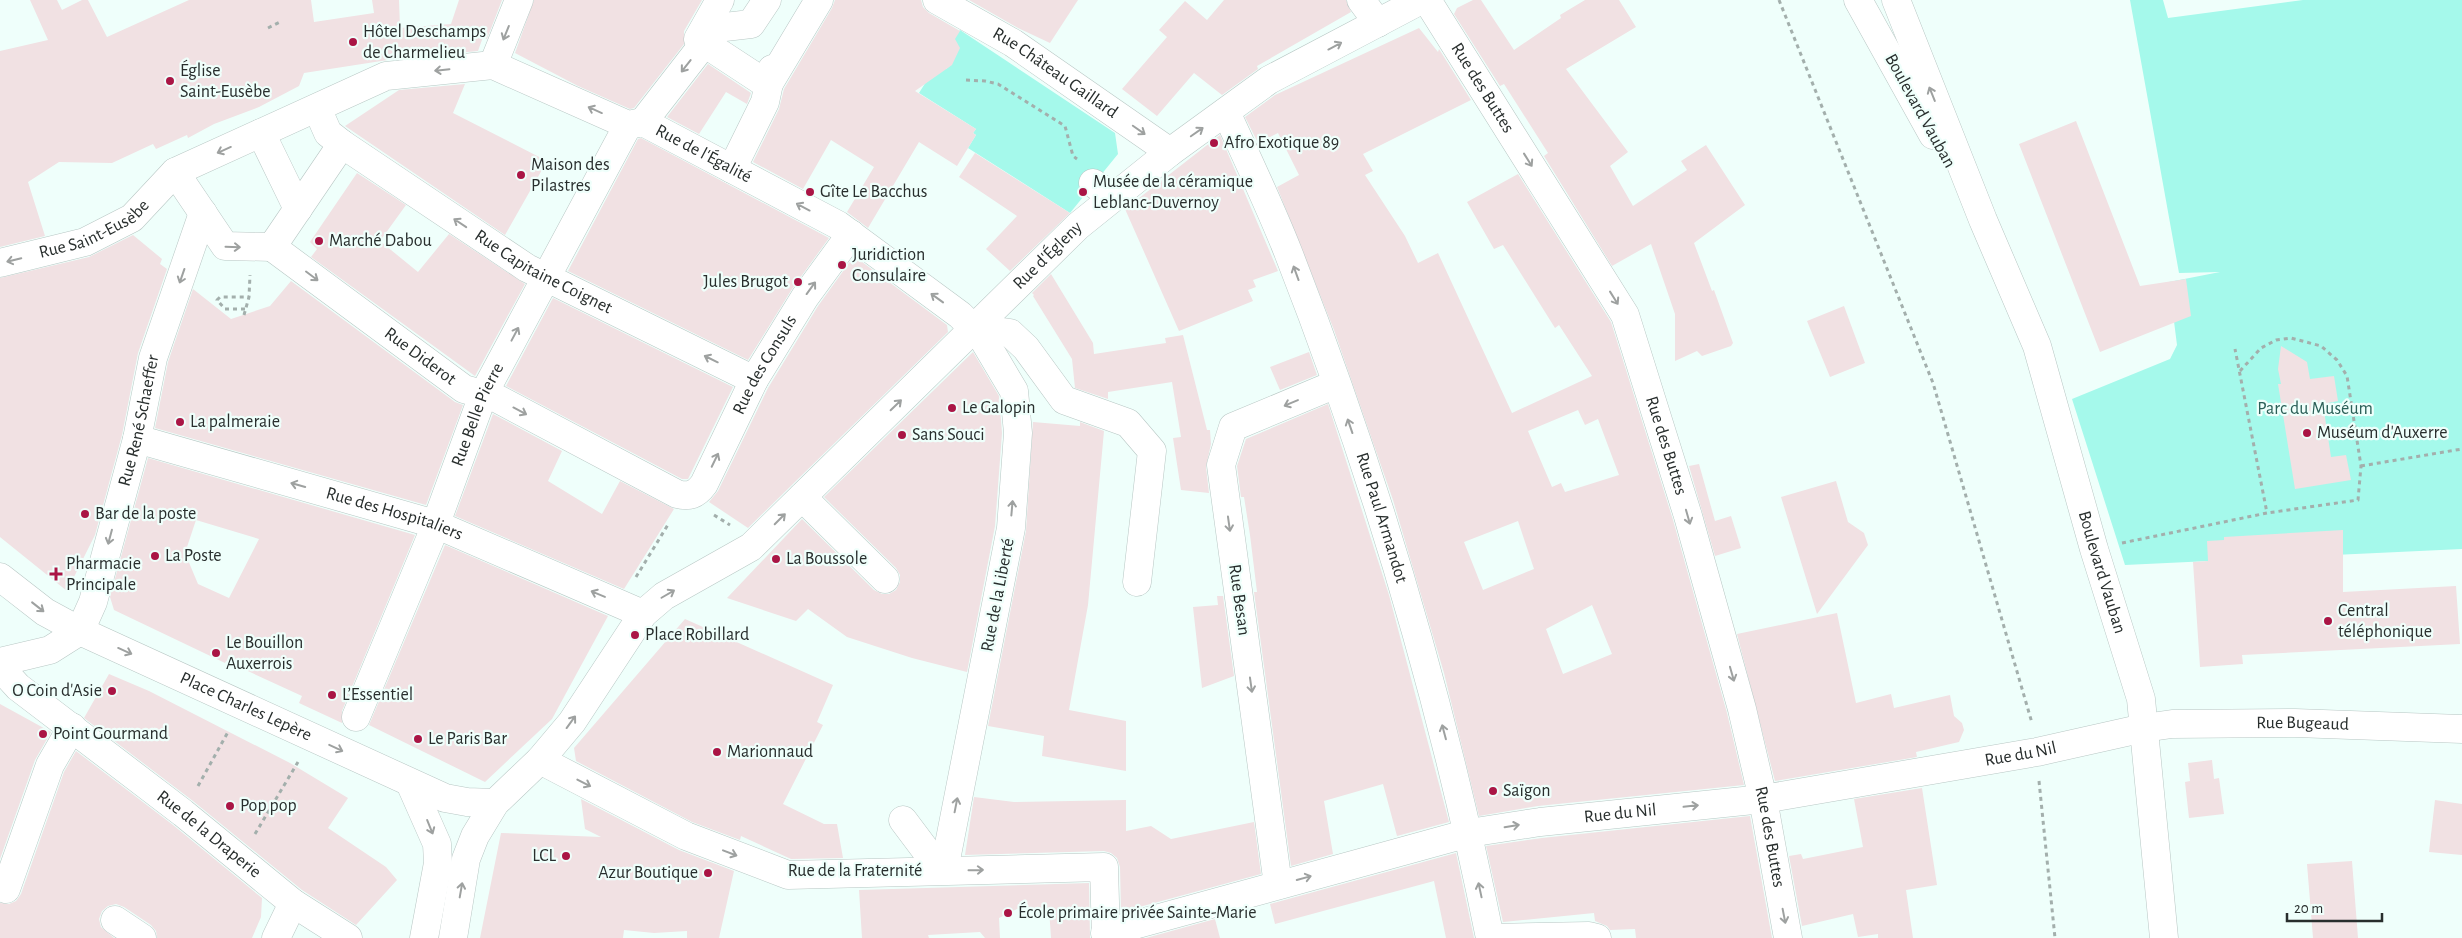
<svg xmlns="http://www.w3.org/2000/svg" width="2462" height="938" viewBox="0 0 2462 938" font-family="'Alegreya Sans',sans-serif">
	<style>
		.green { fill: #a5f9eb }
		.building { fill: #f1e1e3; fill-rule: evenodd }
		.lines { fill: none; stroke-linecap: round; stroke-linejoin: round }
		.minor-casing { stroke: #b8c7c4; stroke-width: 29 }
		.major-casing { stroke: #b8c7c4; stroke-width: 29 }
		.path { stroke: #a3afac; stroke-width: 3; stroke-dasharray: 4 4; stroke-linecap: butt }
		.minor { stroke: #fff; stroke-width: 28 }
		.major { stroke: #fff; stroke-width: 28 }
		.oneway { stroke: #9ea1a0 }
		.poi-dot { fill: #aa1545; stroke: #effffb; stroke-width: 2 }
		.labels { text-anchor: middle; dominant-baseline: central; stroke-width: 4.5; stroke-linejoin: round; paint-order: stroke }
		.poi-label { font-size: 18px; fill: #282e2d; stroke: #effffb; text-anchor: start }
		.street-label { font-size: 18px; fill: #282e2d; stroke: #effffb }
		.park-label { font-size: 18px; fill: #2b6058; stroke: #effffb }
	</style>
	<rect width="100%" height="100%" fill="#effffb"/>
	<!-- green -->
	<g class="green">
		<polygon points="2130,0 2163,0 2168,18 2303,0 2462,0 2462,549 2125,565 2072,399 2170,359 2177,345 2169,282 2220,272 2179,273"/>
		<path d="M960,30L1115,133L1118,154L1070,213L968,148L976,135L973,133L976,129L919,93L936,66L946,69C958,61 949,53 952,41C953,38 958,33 960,30Z"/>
	</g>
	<!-- building -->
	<g class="building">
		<polygon points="30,0 57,0 62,10 82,0 88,0 107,37 189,0 311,0 314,22 374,13 372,0 399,0 400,28 451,24 459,0 502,0 487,39 483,37 478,51 457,53 465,48 304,73 299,86 259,107 214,124 188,138 187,135 156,149 153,144 112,163 59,162 28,182 45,236 0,247 0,51 48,40"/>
		<polygon points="534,0 702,0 684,31 684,44 634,108 630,109 578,86 515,53"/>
		<polygon points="835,0 921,0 923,7 929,13 960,31 955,39 960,48 952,65 915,91 976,129 973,133 976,135 957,166 919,142 868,228 847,212 874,167 831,140 803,189 753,162 779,109 784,89 832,8"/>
		<polygon points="969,0 1078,0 1050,43 1018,28"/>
		<polygon points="1224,0 1346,0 1351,12 1257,66 1258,69 1222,95 1194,73 1157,116 1122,89 1167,37 1159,30 1185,1 1207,20"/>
		<polygon points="1473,0 1481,0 1514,50 1561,18 1560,15 1585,0 1619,0 1636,27 1566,69 1628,152 1610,166 1633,206 1687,170 1681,161 1706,145 1745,205 1694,243 1712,291 1714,290 1733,343 1731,346 1702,356 1697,351 1675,361 1675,314 1651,244 1612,266 1544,156 1548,153 1504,84 1500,86 1454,14 1457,8"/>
		<path d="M1419,28L1438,52L1439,49L1471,100L1363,154L1373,171L1365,175L1405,236L1418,263L1438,253L1512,413L1592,376L1559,325L1555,328L1503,245L1494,249L1467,202L1518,174L1611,322L1673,520L1727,713L1744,785L1538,806L1479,816L1444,673L1393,500L1334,330L1277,187L1299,175L1278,133L1258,143L1245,117L1275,95ZM1578,410L1585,425L1598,419L1619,475L1565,492L1561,483L1552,487L1528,431ZM1518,521L1534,569L1483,590L1464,542ZM1592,605L1612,654L1563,674L1546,629Z"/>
		<polygon points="708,64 751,93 747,104 726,92 699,134 667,117"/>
		<polygon points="465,84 453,113 547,161 505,235 345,126 399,90"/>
		<polygon points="2076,121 2140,286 2186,279 2191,316 2100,352 2019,144"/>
		<polygon points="1220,135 1278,271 1253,280 1256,287 1248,290 1253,301 1179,331 1125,209"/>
		<polygon points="641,138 829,238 792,289 748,360 568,271 638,139"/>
		<polygon points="975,153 1070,213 1010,271 986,249 1017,216 959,177"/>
		<polygon points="357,173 406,205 380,241 418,272 449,234 525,284 475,376 311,257 317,249 310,242"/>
		<polygon points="133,235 162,259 160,264 167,269 138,353 122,435 95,535 67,591 0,537 0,278 89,257"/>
		<polygon points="854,256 947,325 948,332 748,528 709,502 718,491 768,388 818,306"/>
		<polygon points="1051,274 1093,343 1094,354 1166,343 1165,338 1183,335 1207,430 1210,430 1211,444 1206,467 1209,493 1181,490 1173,438 1181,437 1172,382 1108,392 1108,399 1075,388 1072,359 1033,296 1034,295 1032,293"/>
		<polygon points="291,281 455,402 463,405 426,505 155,428 168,362 193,289 231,319 270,306"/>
		<polygon points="553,298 733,387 688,479 682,479 506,386"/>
		<polygon points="1844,306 1865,363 1830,377 1807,321"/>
		<polygon points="2281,346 2307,362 2310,379 2334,376 2338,401 2323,404 2331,457 2346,455 2351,480 2295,489 2278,384 2281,384 2278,369"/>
		<polygon points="973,352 999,396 1002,433 995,526 967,672 912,658 847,637 808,609 796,621 727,598 802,519 874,590 882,594 889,594 896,590 900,582 900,575 896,568 824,497"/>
		<polygon points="1309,352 1317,375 1280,390 1270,367"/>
		<polygon points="1328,404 1389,595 1449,822 1397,836 1383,784 1324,801 1333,854 1291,866 1254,592 1257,592 1250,535 1244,497 1241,497 1237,466 1246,439"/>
		<polygon points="493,414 562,451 548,481 602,514 620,481 674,509 624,589 455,516"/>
		<polygon points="1033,422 1080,426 1080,422 1104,431 1088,605 1069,710 1126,721 1126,771 1042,756 1044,736 988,726 1026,531"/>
		<path d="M148,458L415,535L342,711V723L299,703L302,696L226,661L225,663L114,610L110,597ZM196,520L259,539L229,598L198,584L185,553Z"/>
		<polygon points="1699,464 1715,521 1731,516 1741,548 1715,556 1689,466"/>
		<polygon points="1836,481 1848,522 1864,533 1868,545 1817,614 1781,497"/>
		<polygon points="2343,530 2343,592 2456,586 2460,644 2242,655 2243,664 2200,667 2193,562 2208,561 2207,541 2224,540 2224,537"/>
		<polygon points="445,545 608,616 552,719 485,782 369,725"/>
		<polygon points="1217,596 1223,596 1234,676 1202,688 1193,607 1218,605"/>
		<polygon points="1837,613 1856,703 1891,694 1894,708 1950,695 1954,716 1962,723 1964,730 1959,742 1916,752 1917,757 1775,781 1737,634"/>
		<polygon points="685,619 833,685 817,722 823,725 783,804 824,824 837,824 843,858 791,859 741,836 740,840 692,822 576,761 574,748"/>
		<polygon points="109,674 149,691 290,763 348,798 328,828 386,867 397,880 356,925 302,890 193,801 84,718"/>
		<polygon points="0,704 51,732 35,760 0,859"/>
		<polygon points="76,751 173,825 262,898 261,917 252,938 157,938 156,931 151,925 124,907 116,904 108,906 102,911 99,919 101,927 114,938 0,938 0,903 9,904 16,901 21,894 64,772"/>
		<polygon points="2212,760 2214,779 2219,778 2224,814 2189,818 2185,782 2190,781 2188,763"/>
		<polygon points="1922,788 1937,885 1906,890 1913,938 1878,938 1878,934 1858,937 1853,914 1802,926 1789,856 1801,854 1803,859 1863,847 1854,799"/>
		<polygon points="974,797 1014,802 1126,800 1126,831 1151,826 1171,839 1254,822 1261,874 1121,912 1120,867 1117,858 1111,853 1104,851 965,855"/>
		<polygon points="581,799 679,850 734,871 719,938 687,938 687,931 654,933 624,930 623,938 480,938 501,833 601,837 585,829"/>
		<polygon points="2435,800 2462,804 2462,855 2429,852"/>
		<polygon points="1750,816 1772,938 1636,938 1635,929 1610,930 1607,926 1595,921 1594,913 1503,922 1486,846 1542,838"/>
		<polygon points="1456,853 1474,938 1446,938 1434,881 1275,924 1270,904"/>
		<polygon points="2352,861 2358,938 2313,938 2307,864"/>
		<polygon points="1089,883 1090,938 1051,938 1049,908 1019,908 999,918 1000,938 985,938 980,932 928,935 929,938 862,938 859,890"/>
		<polygon points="1215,919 1220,938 1146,938"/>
	</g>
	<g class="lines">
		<!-- minor casing -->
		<g class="minor-casing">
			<g id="minor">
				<polyline points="720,0 698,39 768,85 819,0"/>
				<path id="s1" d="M937,0L1013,43L1170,152"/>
				<polyline points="1361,0 1378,23"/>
				<path id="s2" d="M1427,0L1625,315L1688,516L1742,709L1763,799L1788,938"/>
				<polyline points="493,65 519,0"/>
				<path id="s3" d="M1226,112C1247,158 1269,204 1288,252C1375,474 1443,704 1490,938"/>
				<polyline points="643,122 716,28 751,24 767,0"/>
				<polyline points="261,133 298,209"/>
				<path id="s4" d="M342,144L527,268L754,380"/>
				<polyline points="732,169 765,102 772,69"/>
				<polyline points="175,172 225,246 272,247 342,144 328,133 317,108"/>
				<polyline points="1093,183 1113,197"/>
				<path id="s5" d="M272,247L464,389L496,398L677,494C689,497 696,495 704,484L754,380L805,297L851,234"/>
				<path id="s6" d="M0,263L85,242L132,218L175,172L386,76L493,65L628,125L643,122L838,225L960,315L982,337L1014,391L1018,433L1011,528L944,870"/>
				<polyline points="975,328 1010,333 1026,348 1064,400 1128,423 1152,451 1137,582"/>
				<path id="s7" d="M137,439L435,524L643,614"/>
				<polyline points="802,497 885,579"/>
				<path id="s8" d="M0,577L45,612L80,631L445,798L467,802L495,803"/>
				<path id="s9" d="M80,631L93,602L137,439L153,358L203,213"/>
				<polyline points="0,662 50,650 80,631"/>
				<path id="s10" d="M0,667L18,687L183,813L293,903L348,938"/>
				<path id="s11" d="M356,717L431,537L483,395L628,125"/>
				<polyline points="540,760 686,836 788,875 1104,867 1106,938"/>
				<polyline points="410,783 437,844 438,863 424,938"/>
				<polyline points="903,820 927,852 933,870"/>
				<polyline points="1278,885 1221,465 1233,427 1336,384"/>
				<polyline points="6,889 50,765 72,727"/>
				<polyline points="115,920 142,938"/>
				<path id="s12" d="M1105,933L1469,833L1540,822L1763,799L2037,752L2144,728L2172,724L2295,723L2462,729"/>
				<polyline points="276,938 293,903"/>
				<path id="s13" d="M453,938L466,859L475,836L495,803L540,760L572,722L643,614L664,596L751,547L1078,226L1170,152L1269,80L1421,0"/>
				<polyline points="1490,938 1589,936 1597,938"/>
			</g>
		</g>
		<!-- major casing -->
		<g class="major-casing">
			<g id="major">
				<polyline points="1858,0 1933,135"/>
				<path id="s14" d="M1896,0L1983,220L2037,346L2094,549L2141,699L2164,938"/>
			</g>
		</g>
		<!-- path -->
		<g class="path">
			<polyline points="1779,0 1933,383 2032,723"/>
			<polyline points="268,28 282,21"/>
			<polyline points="966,80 985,81 998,84 1065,126 1073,156 1077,159"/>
			<polyline points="245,309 225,309 217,300 220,297 249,297"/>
			<polyline points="244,315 249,297 250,275"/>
			<polyline points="2240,371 2261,348 2276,340 2291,338 2321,346 2337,360 2347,376 2361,466 2358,500 2267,513"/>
			<polyline points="2361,466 2462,449"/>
			<polyline points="714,515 730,525"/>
			<polyline points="2122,543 2267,513 2235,349"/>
			<polyline points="636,577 669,523"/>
			<polyline points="2039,781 2055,938"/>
			<polyline points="198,786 228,732"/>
			<polyline points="255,834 298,762"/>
		</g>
		<!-- minor -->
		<use href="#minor" class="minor"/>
		<!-- major -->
		<use href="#major" class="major"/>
	</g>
	<!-- one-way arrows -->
	<defs><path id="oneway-shaft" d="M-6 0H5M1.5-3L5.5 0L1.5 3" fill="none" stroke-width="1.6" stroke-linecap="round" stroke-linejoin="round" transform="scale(1.25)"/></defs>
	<g class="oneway">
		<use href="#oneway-shaft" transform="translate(506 33) rotate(112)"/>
		<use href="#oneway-shaft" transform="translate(1335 46) rotate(-28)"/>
		<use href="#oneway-shaft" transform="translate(686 66) rotate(128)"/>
		<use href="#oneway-shaft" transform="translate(442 70) rotate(174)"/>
		<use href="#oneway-shaft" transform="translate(1932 94) rotate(-112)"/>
		<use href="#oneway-shaft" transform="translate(595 110) rotate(-156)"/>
		<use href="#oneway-shaft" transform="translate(1139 130) rotate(35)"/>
		<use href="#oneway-shaft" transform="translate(1197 132) rotate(-35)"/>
		<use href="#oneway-shaft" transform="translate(224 150) rotate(156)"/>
		<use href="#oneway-shaft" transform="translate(1528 160) rotate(58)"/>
		<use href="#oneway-shaft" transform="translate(803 207) rotate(-152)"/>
		<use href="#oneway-shaft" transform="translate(460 223) rotate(-146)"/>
		<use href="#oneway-shaft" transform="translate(233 247) rotate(2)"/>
		<use href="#oneway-shaft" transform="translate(14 260) rotate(166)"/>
		<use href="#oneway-shaft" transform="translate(1296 273) rotate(-110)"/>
		<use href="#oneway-shaft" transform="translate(182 276) rotate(109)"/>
		<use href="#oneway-shaft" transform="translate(312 276) rotate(37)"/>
		<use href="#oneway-shaft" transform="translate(811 288) rotate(-54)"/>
		<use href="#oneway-shaft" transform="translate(937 298) rotate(-144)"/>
		<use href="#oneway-shaft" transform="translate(1614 298) rotate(58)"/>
		<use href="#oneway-shaft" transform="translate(515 334) rotate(-62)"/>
		<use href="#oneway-shaft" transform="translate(711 359) rotate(-154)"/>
		<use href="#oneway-shaft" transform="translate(1291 403) rotate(157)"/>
		<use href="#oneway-shaft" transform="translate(896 405) rotate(-44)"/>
		<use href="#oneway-shaft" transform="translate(520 411) rotate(28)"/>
		<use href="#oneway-shaft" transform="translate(1350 426) rotate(-109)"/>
		<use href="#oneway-shaft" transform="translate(715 460) rotate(-64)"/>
		<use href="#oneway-shaft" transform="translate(298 485) rotate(-164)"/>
		<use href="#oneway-shaft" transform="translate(1012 508) rotate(-85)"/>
		<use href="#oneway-shaft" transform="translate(1688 517) rotate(74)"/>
		<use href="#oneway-shaft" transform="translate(780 519) rotate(-45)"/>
		<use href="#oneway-shaft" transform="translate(1229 524) rotate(82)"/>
		<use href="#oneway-shaft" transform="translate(110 537) rotate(105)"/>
		<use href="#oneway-shaft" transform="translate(598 594) rotate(-157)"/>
		<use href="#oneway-shaft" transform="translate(668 594) rotate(-30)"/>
		<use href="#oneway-shaft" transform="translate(38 607) rotate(38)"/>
		<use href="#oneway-shaft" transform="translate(125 651) rotate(24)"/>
		<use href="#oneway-shaft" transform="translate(1732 674) rotate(74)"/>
		<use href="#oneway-shaft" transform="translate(1251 685) rotate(82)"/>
		<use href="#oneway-shaft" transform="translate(571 722) rotate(-54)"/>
		<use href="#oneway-shaft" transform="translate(1444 732) rotate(-105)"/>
		<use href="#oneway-shaft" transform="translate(336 748) rotate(25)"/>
		<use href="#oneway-shaft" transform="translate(584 783) rotate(27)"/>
		<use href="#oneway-shaft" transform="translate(956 805) rotate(-79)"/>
		<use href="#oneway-shaft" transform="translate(1691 806) rotate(-6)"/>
		<use href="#oneway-shaft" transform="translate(1512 826) rotate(-9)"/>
		<use href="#oneway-shaft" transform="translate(430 827) rotate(68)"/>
		<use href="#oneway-shaft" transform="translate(730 853) rotate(21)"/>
		<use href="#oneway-shaft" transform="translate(976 870) rotate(-1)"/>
		<use href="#oneway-shaft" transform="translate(1304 878) rotate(-15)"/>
		<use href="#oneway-shaft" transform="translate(461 890) rotate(-80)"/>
		<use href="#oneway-shaft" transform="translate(1480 890) rotate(-102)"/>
		<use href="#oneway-shaft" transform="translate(1784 916) rotate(79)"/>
	</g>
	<!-- markers -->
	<g class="poi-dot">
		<circle cx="353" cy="42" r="5"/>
		<circle cx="170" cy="81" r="5"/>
		<circle cx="1214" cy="143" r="5"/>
		<circle cx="521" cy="175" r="5"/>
		<circle cx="810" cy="192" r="5"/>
		<circle cx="1083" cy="192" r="5"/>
		<circle cx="319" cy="241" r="5"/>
		<circle cx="842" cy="265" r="5"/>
		<circle cx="798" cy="282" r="5"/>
		<circle cx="952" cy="408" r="5"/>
		<circle cx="180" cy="422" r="5"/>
		<circle cx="2307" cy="433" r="5"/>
		<circle cx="902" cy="435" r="5"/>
		<circle cx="85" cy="514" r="5"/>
		<circle cx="155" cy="556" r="5"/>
		<circle cx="776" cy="559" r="5"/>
		<path d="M53.5 566.5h5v5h5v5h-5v5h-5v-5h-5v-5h5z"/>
		<circle cx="2328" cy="621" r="5"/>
		<circle cx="635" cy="635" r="5"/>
		<circle cx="216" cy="653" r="5"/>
		<circle cx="112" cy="691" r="5"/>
		<circle cx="332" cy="695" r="5"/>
		<circle cx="43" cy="734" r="5"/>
		<circle cx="418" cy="739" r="5"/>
		<circle cx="717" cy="752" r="5"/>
		<circle cx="1493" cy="791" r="5"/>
		<circle cx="230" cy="806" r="5"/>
		<circle cx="566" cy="856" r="5"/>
		<circle cx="708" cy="873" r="5"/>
		<circle cx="1008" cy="913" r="5"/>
	</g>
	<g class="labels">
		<!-- poi labels -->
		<g class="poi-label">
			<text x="363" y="32">Hôtel Deschamps<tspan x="363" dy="21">de Charmelieu</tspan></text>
			<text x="180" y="71">Église<tspan x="180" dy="21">Saint-Eusèbe</tspan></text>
			<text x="1224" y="143">Afro Exotique 89</text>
			<text x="531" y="165">Maison des<tspan x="531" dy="21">Pilastres</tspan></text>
			<text x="1093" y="182">Musée de la céramique<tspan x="1093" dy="21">Leblanc-Duvernoy</tspan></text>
			<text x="820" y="192">Gîte Le Bacchus</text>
			<text x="329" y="241">Marché Dabou</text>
			<text x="852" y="255">Juridiction<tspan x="852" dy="21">Consulaire</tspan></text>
			<text x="788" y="282" text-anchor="end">Jules Brugot</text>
			<text x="962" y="408">Le Galopin</text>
			<text x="190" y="422">La palmeraie</text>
			<text x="2317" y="433">Muséum d'Auxerre</text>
			<text x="912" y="435">Sans Souci</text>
			<text x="95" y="514">Bar de la poste</text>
			<text x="165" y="556">La Poste</text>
			<text x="786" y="559">La Boussole</text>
			<text x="66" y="564">Pharmacie<tspan x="66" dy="21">Principale</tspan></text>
			<text x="2338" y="611">Central<tspan x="2338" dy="21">téléphonique</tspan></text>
			<text x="645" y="635">Place Robillard</text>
			<text x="226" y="643">Le Bouillon<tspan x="226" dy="21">Auxerrois</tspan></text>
			<text x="102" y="691" text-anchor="end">O Coin d'Asie</text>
			<text x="342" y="695">L’Essentiel</text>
			<text x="53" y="734">Point Gourmand</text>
			<text x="428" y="739">Le Paris Bar</text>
			<text x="727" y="752">Marionnaud</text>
			<text x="1503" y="791">Saïgon</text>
			<text x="240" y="806">Pop pop</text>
			<text x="556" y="856" text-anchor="end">LCL</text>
			<text x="698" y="873" text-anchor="end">Azur Boutique</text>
			<text x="1018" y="913">École primaire privée Sainte-Marie</text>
		</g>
		<!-- street labels -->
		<g class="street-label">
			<text stroke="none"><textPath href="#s1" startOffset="139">Rue Château Gaillard</textPath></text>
			<text stroke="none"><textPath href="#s2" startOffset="104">Rue des Buttes</textPath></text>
			<text transform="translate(1920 111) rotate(61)">Boulevard Vauban</text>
			<text stroke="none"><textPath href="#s6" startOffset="774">Rue de l'Égalité</textPath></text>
			<text stroke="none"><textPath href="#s6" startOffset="101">Rue Saint-Eusèbe</textPath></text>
			<text stroke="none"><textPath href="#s13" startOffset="928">Rue d'Égleny</textPath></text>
			<text stroke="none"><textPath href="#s4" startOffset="239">Rue Capitaine Coignet</textPath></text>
			<text stroke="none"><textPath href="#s5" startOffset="184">Rue Diderot</textPath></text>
			<text stroke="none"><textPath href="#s5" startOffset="642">Rue des Consuls</textPath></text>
			<text stroke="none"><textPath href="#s11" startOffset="326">Rue Belle Pierre</textPath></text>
			<text stroke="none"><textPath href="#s9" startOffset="219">Rue René Schaeffer</textPath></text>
			<text stroke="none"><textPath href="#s2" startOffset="509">Rue des Buttes</textPath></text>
			<text stroke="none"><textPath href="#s7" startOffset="268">Rue des Hospitaliers</textPath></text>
			<text stroke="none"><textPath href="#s3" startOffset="435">Rue Paul Armandot</textPath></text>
			<text stroke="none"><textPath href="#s14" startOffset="609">Boulevard Vauban</textPath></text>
			<text transform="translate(998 595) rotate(-79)">Rue de la Liberté</text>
			<text transform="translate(1239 600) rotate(82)">Rue Besan</text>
			<text stroke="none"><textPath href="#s8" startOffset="279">Place Charles Lepère</textPath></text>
			<text stroke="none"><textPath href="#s12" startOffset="1220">Rue Bugeaud</textPath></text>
			<text stroke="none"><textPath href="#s12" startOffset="935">Rue du Nil</textPath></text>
			<text stroke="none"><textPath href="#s12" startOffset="530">Rue du Nil</textPath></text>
			<text stroke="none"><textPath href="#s10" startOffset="268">Rue de la Draperie</textPath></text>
			<text stroke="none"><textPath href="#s2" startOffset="914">Rue des Buttes</textPath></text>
			<text x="855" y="871">Rue de la Fraternité</text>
		</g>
		<!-- park labels -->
		<g class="park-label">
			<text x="2315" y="409">Parc du Muséum</text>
		</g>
	</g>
	<!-- scale -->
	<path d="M2287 913v8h95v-8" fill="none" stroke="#282e2d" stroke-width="2.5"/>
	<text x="2294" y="913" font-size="15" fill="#282e2d" stroke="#effffb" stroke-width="4" paint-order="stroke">20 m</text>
</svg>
